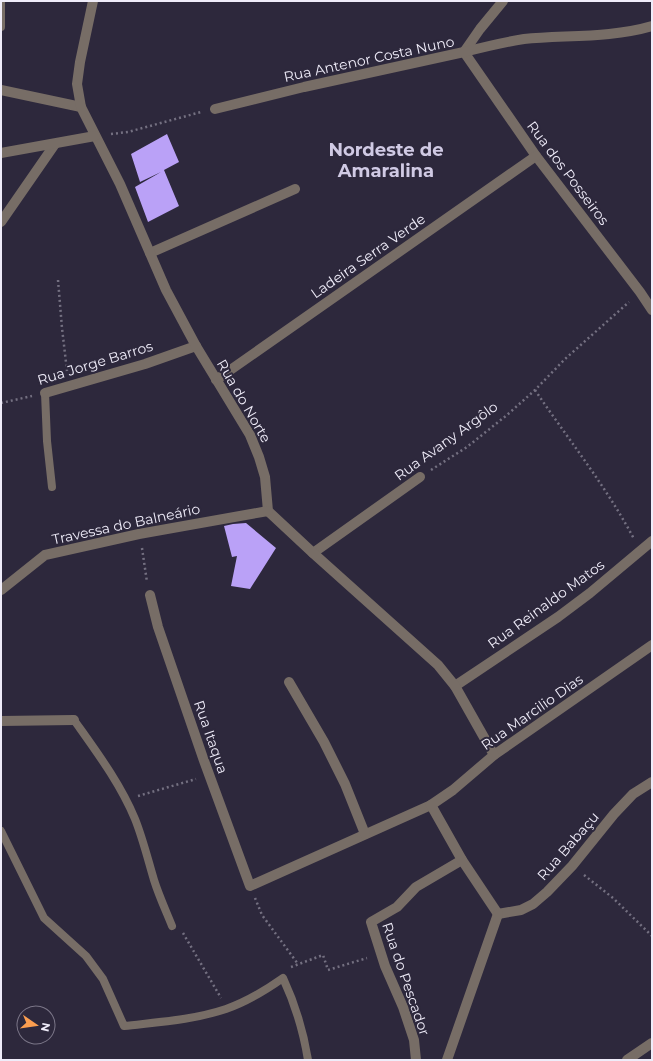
<svg xmlns="http://www.w3.org/2000/svg" width="653" height="1061" viewBox="0 0 653 1061" font-family="Montserrat,sans-serif">
	<style>
		.building { fill: #baa1f7 }
		.lines { fill: none; stroke-linecap: round; stroke-linejoin: round }
		.path { stroke: #747081; stroke-width: 2.5; stroke-dasharray: 2 3; stroke-linecap: butt }
		.service { stroke: #776d66; stroke-width: 8 }
		.minor { stroke: #776d66; stroke-width: 10 }
		.tertiary { stroke: #776d66; stroke-width: 10 }
		.labels { text-anchor: middle; dominant-baseline: central; stroke-width: 4; stroke-linejoin: round; paint-order: stroke }
		.street-label { font-size: 14px; fill: #efecf9; stroke: #2d283c }
		.district-label { font-size: 18px; font-weight: bold; fill: #d0cae4; stroke: #2d283c }
	</style>
	<rect width="100%" height="100%" fill="#2d283c"/>
	<!-- building -->
	<g class="building">
		<polygon points="167,134 179,162 164,170 179,206 148,222 135,187 161,172 140,182 131,154"/>
		<polygon points="246,523 276,548 250,589 231,586 237,556 232,557 224,526 233,524"/>
	</g>
	<g class="lines">
		<!-- path -->
		<g class="path">
			<polyline points="111,134 128,132 201,112"/>
			<polyline points="58,280 62,328 67,371"/>
			<path d="M535,390C568,439 606,486 634,539"/>
			<polyline points="1,403 32,396"/>
			<polyline points="431,470 467,447 507,415 535,390 565,359 629,302"/>
			<polyline points="142,548 147,582"/>
			<polyline points="138,796 196,779"/>
			<polyline points="584,875 613,898 652,936"/>
			<polyline points="255,898 262,915 298,964"/>
			<polyline points="183,933 221,998"/>
			<polyline points="291,967 323,955 328,970 367,958"/>
		</g>
		<!-- service -->
		<g class="service">
			<polyline points="1,27 1,1"/>
			<polyline points="45,393 47,441 52,487"/>
			<path d="M74,720C96,751 120,783 135,819C143,839 148,860 154,880C159,896 166,911 172,926"/>
			<path d="M1,831L44,918L86,956L103,979L124,1026C158,1022 193,1020 226,1009C246,1002 266,990 283,978C296,1006 303,1029 308,1060"/>
		</g>
		<!-- minor -->
		<g class="minor">
			<polyline points="464,52 536,156 640,292 652,310"/>
			<polyline points="464,52 480,29 503,1"/>
			<polyline points="1,90 81,107"/>
			<path d="M215,109L304,87L464,52C484,47 504,42 524,39C566,35 611,38 652,26"/>
			<polyline points="1,222 55,144"/>
			<polyline points="150,253 295,189"/>
			<polyline points="216,380 536,156"/>
			<polyline points="45,393 145,364 196,346"/>
			<polyline points="313,553 420,477"/>
			<polyline points="150,595 158,627 203,758 250,886 431,805"/>
			<polyline points="289,682 324,742 345,784 365,834"/>
			<polyline points="455,686 558,617 590,593 652,541"/>
			<polyline points="1,721 74,720"/>
			<polyline points="494,755 652,645"/>
			<polyline points="416,1060 414,1040 403,1007 385,966 371,922 397,907 416,887 462,860"/>
			<polyline points="627,1060 652,1043"/>
		</g>
		<!-- tertiary -->
		<g class="tertiary">
			<polyline points="93,1 80,62 77,84 81,107 120,184 166,290 196,346 250,435 259,457 265,477 268,511 313,553 438,665 455,686 494,755 453,790 431,805 462,860 498,914"/>
			<polyline points="1,153 95,136"/>
			<polyline points="1,590 45,555 139,534 268,511"/>
			<polyline points="498,914 521,910 533,904 547,892 572,866 614,814 633,794 652,782"/>
			<polyline points="447,1060 498,914"/>
		</g>
	</g>
	<g class="labels">
		<!-- street labels -->
		<g class="street-label">
			<text transform="translate(369 59) rotate(-12)">Rua Antenor Costa Nuno</text>
			<text transform="translate(568 173) rotate(53)">Rua dos Posseiros</text>
			<text transform="translate(368 256) rotate(-35)">Ladeira Serra Verde</text>
			<text transform="translate(95 363) rotate(-17)">Rua Jorge Barros</text>
			<text transform="translate(244 401) rotate(60)">Rua do Norte</text>
			<text transform="translate(446 441) rotate(-36)">Rua Avany Argôlo</text>
			<text transform="translate(126 524) rotate(-12)">Travessa do Balneário</text>
			<text transform="translate(546 604) rotate(-36)">Rua Reinaldo Matos</text>
			<text transform="translate(532 712) rotate(-35)">Rua Marcilio Dias</text>
			<text transform="translate(211 737) rotate(71)">Rua Itaqua</text>
			<text transform="translate(568 846) rotate(-49)">Rua Babaçu</text>
			<text transform="translate(406 979) rotate(71)">Rua do Pescador</text>
		</g>
		<!-- district labels -->
		<g class="district-label">
			<text x="386" y="150">Nordeste de<tspan x="386" dy="21">Amaralina</tspan></text>
		</g>
	</g>
	<!-- border -->
	<rect width="653" height="1061" fill="none" stroke="#efecf9" stroke-width="4"/>
	<!-- north arrow -->
	<g transform="translate(36 1025) rotate(103)"><circle r="19" fill="#2d283c" stroke="#7b7688"/>
	<path d="M0-3L7 15L0 10L-7 15Z" fill="#fb9e50"/>
	<text y="-6" font-size="11" font-weight="bold" text-anchor="middle" fill="#efecf9">N</text>
	</g>
</svg>
